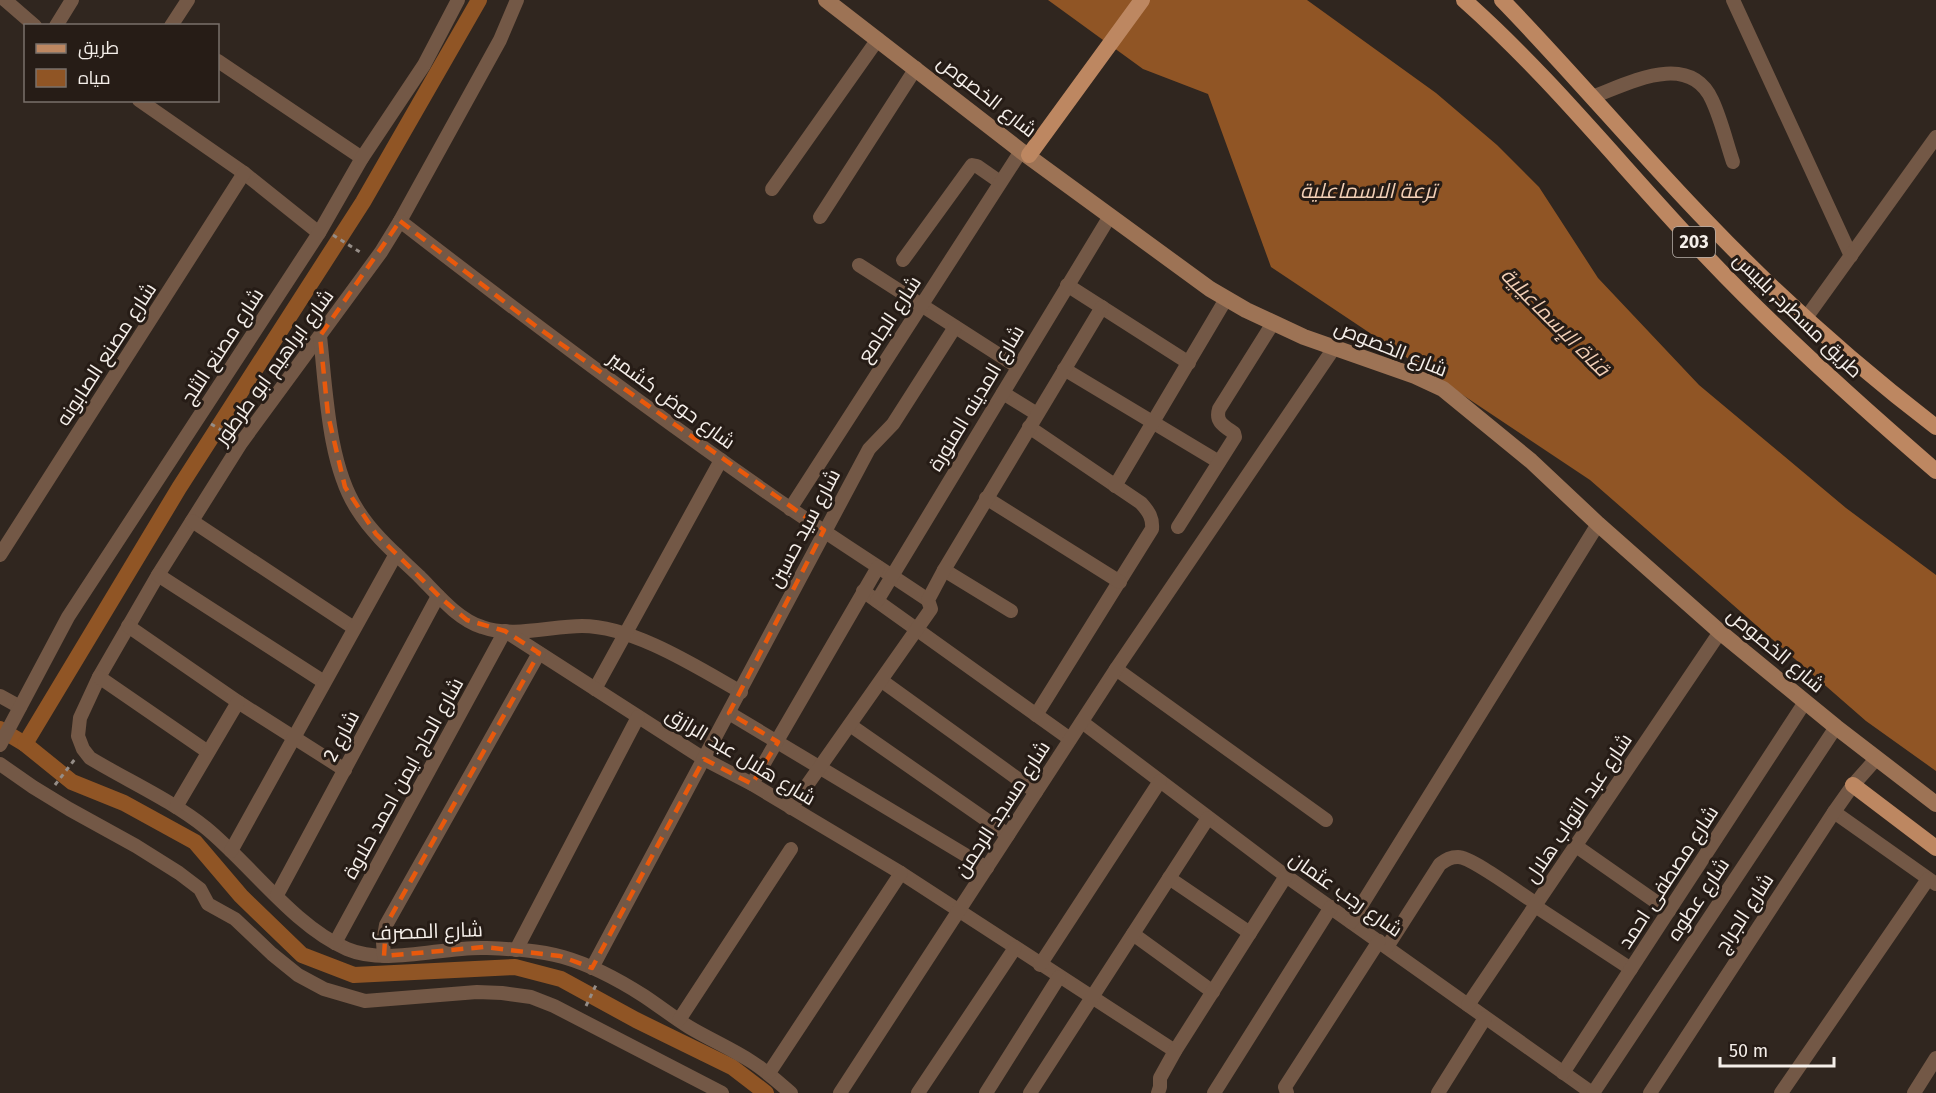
<svg xmlns="http://www.w3.org/2000/svg" width="1936" height="1093" viewBox="0 0 1936 1093" font-family="'Fira Sans',Cairo,sans-serif">
	<style>
		.water { fill: #905525 }
		.lines { fill: none; stroke-linecap: round; stroke-linejoin: round }
		.canal { stroke: #905525; stroke-width: 16 }
		.path { stroke: #958d87; stroke-width: 3; stroke-dasharray: 4.5 4.5; stroke-linecap: butt }
		.minor { stroke: #735846; stroke-width: 14 }
		.secondary { stroke: #9d7355; stroke-width: 16 }
		.primary { stroke: #bd8761; stroke-width: 16 }
		.marked { fill: none; stroke: #e8590c; stroke-width: 4.5; stroke-dasharray: 12 8; stroke-linejoin: round }
		.labels { text-anchor: middle; dominant-baseline: central; stroke-width: 6; stroke-linejoin: round; paint-order: stroke }
		.shield { fill: #261c16; stroke: #b7b0aa; stroke-width: 1.5 }
		.shield-label { font-size: 18px; font-weight: bold; fill: #f5efea }
		.street-label { font-size: 20px; fill: #f5efea; stroke: #261c16 }
		.water-label { font-size: 21px; font-style: italic; fill: #f2cfb6; stroke: #261c16 }
	</style>
	<rect width="100%" height="100%" fill="#30261f"/>
	<!-- water -->
	<polygon class="water" points="1048,0 1307,0 1436,93 1497,145 1539,187 1598,278 1699,385 1846,508 1936,575 1936,771 1866,721 1590,480 1271,267 1208,94 1143,69"/>
	<g class="lines">
		<!-- canal -->
		<g class="canal">
			<polyline points="0,729 25,744 72,782 124,803 195,842 241,896 302,955 354,975 515,967 561,979 636,1020 732,1067 766,1093"/>
			<polyline points="25,744 179,488 363,202 479,0"/>
		</g>
		<!-- path -->
		<g class="path">
			<polyline points="333,235 363,254"/>
			<polyline points="211,424 231,436"/>
			<polyline points="55,785 75,759"/>
			<polyline points="586,1006 596,985"/>
		</g>
		<!-- minor -->
		<g class="minor">
			<polyline points="5,0 35,26"/>
			<path d="M517,0L500,40L400,221L381,252L241,443L158,575L99,677L80,718L78,736L83,749L90,758C128,781 171,800 206,828C251,865 294,926 347,949C387,966 443,946 486,948C511,949 538,950 563,957C591,965 619,980 644,996C659,1006 673,1017 689,1027C709,1039 732,1049 752,1062C766,1071 778,1082 791,1093"/>
			<polyline points="1733,0 1851,256"/>
			<polyline points="56,26 72,0"/>
			<polyline points="171,26 188,0"/>
			<polyline points="218,61 362,158"/>
			<path d="M1592,97C1628,84 1689,50 1712,100C1721,119 1726,141 1733,162"/>
			<polyline points="139,100 244,173 319,233"/>
			<polyline points="772,189 878,39"/>
			<polyline points="820,217 916,68"/>
			<path d="M400,221C519,313 639,403 762,489C816,527 873,563 928,600"/>
			<polyline points="903,260 972,165 977,166 1000,182"/>
			<polyline points="859,265 1018,367"/>
			<polyline points="1067,285 1189,363"/>
			<polyline points="1806,318 1936,137"/>
			<path d="M320,336C326,389 328,464 357,509C373,535 397,555 419,576C437,594 457,619 482,627C512,638 551,626 582,626C633,626 697,667 741,692"/>
			<polyline points="1064,369 1219,462"/>
			<polyline points="1003,393 1037,414"/>
			<path d="M1029,427L1141,503C1149,512 1153,518 1152,529L1036,715"/>
			<polyline points="1115,486 1226,299"/>
			<polyline points="986,498 1120,582"/>
			<polyline points="790,509 1021,151"/>
			<polyline points="192,521 354,628"/>
			<path d="M1178,527L1235,437L1234,433C1224,426 1215,422 1219,409L1273,323"/>
			<polyline points="0,555 244,173"/>
			<polyline points="944,570 1011,611"/>
			<polyline points="158,575 324,682"/>
			<polyline points="863,591 1070,739"/>
			<polyline points="877,601 1110,216"/>
			<polyline points="128,626 238,702 345,770"/>
			<polyline points="1116,669 1326,820"/>
			<polyline points="99,677 208,752"/>
			<polyline points="882,681 1036,792"/>
			<polyline points="595,689 721,460"/>
			<polyline points="0,696 20,707"/>
			<polyline points="729,713 987,868"/>
			<polyline points="1082,722 1286,876 1592,1093"/>
			<polyline points="850,725 1008,835"/>
			<polyline points="0,745 68,617 319,233 362,158 424,65 458,0"/>
			<polyline points="0,764 33,787 69,809 136,846 179,873 200,889 208,904 235,919 272,954 298,975 324,989 365,1001 477,992 502,993 531,997 554,1006 722,1093"/>
			<polyline points="752,784 878,567"/>
			<polyline points="176,807 238,702"/>
			<polyline points="791,808 931,609 928,600 944,570 1102,307"/>
			<polyline points="1834,812 1936,884"/>
			<polyline points="1576,846 1669,911"/>
			<polyline points="231,851 396,554"/>
			<polyline points="1169,878 1250,933"/>
			<polyline points="277,895 438,596"/>
			<polyline points="1535,906 1631,969"/>
			<polyline points="1351,922 1598,524"/>
			<polyline points="1133,934 1213,992"/>
			<polyline points="335,943 505,631 704,759 752,784 901,873 1175,1051"/>
			<path d="M1387,947L1440,864C1446,860 1450,857 1458,857C1472,857 1522,895 1537,904"/>
			<polyline points="516,950 638,717"/>
			<polyline points="384,956 383,942 386,925 539,653"/>
			<polyline points="1040,965 1160,781"/>
			<polyline points="592,968 869,449 893,424 955,327"/>
			<polyline points="1468,1005 1720,632"/>
			<polyline points="679,1020 791,849"/>
			<polyline points="769,1073 901,873"/>
			<polyline points="1563,1073 1805,702"/>
			<polyline points="840,1093 1116,669 1334,348"/>
			<polyline points="918,1093 1015,948"/>
			<polyline points="986,1093 1059,977"/>
			<polyline points="1030,1093 1208,818"/>
			<polyline points="1158,1093 1160,1087 1160,1078 1175,1051 1286,876"/>
			<polyline points="1214,1093 1331,907"/>
			<polyline points="1287,1093 1285,1087 1379,941"/>
			<polyline points="1438,1093 1485,1018"/>
			<polyline points="1593,1093 1836,727"/>
			<polyline points="1650,1093 1834,812 1853,785 1876,759"/>
			<polyline points="1781,1093 1928,879"/>
			<polyline points="1914,1093 1936,1058"/>
		</g>
		<!-- secondary -->
		<polyline class="secondary" points="826,0 1021,151 1210,289 1246,310 1304,337 1415,376 1443,389 1531,461 1598,524 1720,632 1836,727 1936,804"/>
		<!-- primary -->
		<g class="primary">
			<path d="M1464,0C1553,79 1626,172 1707,257C1779,333 1857,403 1936,471"/>
			<path d="M1502,0C1573,73 1638,151 1709,224C1779,297 1855,365 1936,427"/>
			<polyline points="1029,155 1142,0"/>
			<polyline points="1853,785 1936,848"/>
		</g>
	</g>
	<!-- marked area -->
	<path class="marked" d="M400,221L537,327L824,530L729,713L778,742L752,784L704,759L592,968L560,956L484,947L384,956L386,925L539,653L505,631L467,620L442,599L376,534L345,487L328,415L320,336Z"/>
	<g class="labels">
		<!-- shield labels -->
		<rect class="shield" x="1673" y="227" width="42" height="30" rx="4.5"/>
		<g class="shield-label">
			<text x="1694" y="242">203</text>
		</g>
		<!-- street labels -->
		<g class="street-label">
			<text transform="translate(987 96) rotate(38)">شارع الخصوص</text>
			<text transform="translate(1798 315) rotate(44)">طريق مسطرد, بلبيس</text>
			<text transform="translate(889 319) rotate(-57)">شارع الجامع</text>
			<text transform="translate(222 346) rotate(-57)">شارع مصنع الثلج</text>
			<text transform="translate(1391 348) rotate(22)">شارع الخصوص</text>
			<text transform="translate(106 354) rotate(-57)">شارع مصنع الصابونه</text>
			<text transform="translate(274 367) rotate(-54)">شارع ابراهيم ابو طرطور</text>
			<text transform="translate(976 398) rotate(-59)">شارع المدينه المنورة</text>
			<text transform="translate(672 400) rotate(36)">شارع حوض كشمير</text>
			<text transform="translate(804 528) rotate(-62)">شارع سيد حسين</text>
			<text transform="translate(1776 650) rotate(40)">شارع الخصوص</text>
			<text transform="translate(341 736) rotate(-62)">شارع 2</text>
			<text transform="translate(741 756) rotate(31)">شارع هلال عبد الرازق</text>
			<text transform="translate(403 778) rotate(-61)">شارع الحاج ايمن احمد حلاوة</text>
			<text transform="translate(1578 808) rotate(-56)">شارع عبد التواب هلال</text>
			<text transform="translate(1002 809) rotate(-57)">شارع مسجد الرحمن</text>
			<text transform="translate(1668 877) rotate(-57)">شارع مصطفى احمد</text>
			<text transform="translate(1346 894) rotate(35)">شارع رجب عثمان</text>
			<text transform="translate(1698 899) rotate(-56)">شارع عطوه</text>
			<text transform="translate(1744 913) rotate(-57)">شارع الجراج</text>
			<text transform="translate(427 931) rotate(-2)">شارع المصرف</text>
		</g>
		<!-- water labels -->
		<g class="water-label">
			<text x="1368" y="191">ترعة الاسماعلية</text>
			<text transform="translate(1555 322) rotate(45)">قناة الإسماعيلية</text>
		</g>
	</g>
	<!-- legend -->
	<rect x="24" y="24" width="195" height="78" fill="#261c16" stroke="#79706b" stroke-width="1.5"/>
	<rect x="36" y="44" width="30" height="9" fill="#bd8761" stroke="#79706b" stroke-width="1.5"/>
	<text x="78" y="54" font-size="18" fill="#f5efea">طريق</text>
	<rect x="36" y="69" width="30" height="18" fill="#905525" stroke="#79706b" stroke-width="1.5"/>
	<text x="78" y="84" font-size="18" fill="#f5efea">مياه</text>
	<!-- scale -->
	<path d="M1720 1057v9h114v-9" fill="none" stroke="#f5efea" stroke-width="3"/>
	<text x="1729" y="1057" font-size="18" fill="#f5efea" stroke="#261c16" stroke-width="4.5" paint-order="stroke">50 m</text>
</svg>
